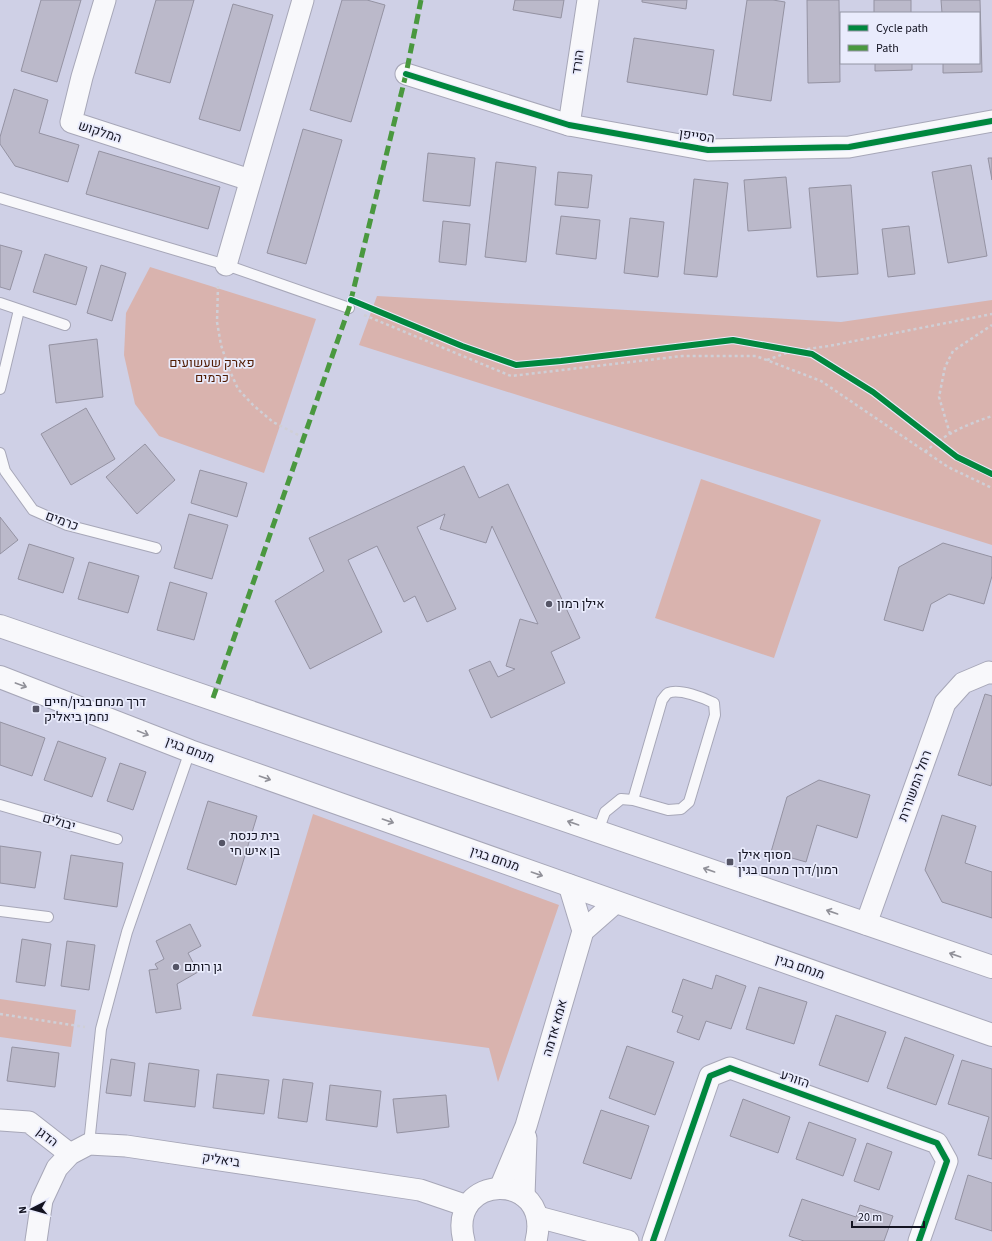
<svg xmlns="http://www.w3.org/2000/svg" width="992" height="1241" viewBox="0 0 992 1241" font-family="'Source Sans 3',Heebo,sans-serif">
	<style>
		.green { fill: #d9b3ae }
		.building { fill: #bbb9ca; stroke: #9492a2 }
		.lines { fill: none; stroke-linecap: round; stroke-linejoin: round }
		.lane-casing { stroke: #a7a7b8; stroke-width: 12 }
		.street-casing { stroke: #a7a7b8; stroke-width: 23 }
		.secondary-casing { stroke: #a7a7b8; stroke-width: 24 }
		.path { stroke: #cfcfd6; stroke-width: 2.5; stroke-dasharray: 3 3; stroke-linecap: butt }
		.lane { stroke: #f8f8fb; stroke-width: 10 }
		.street { stroke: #f8f8fb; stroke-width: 21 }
		.secondary { stroke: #f8f8fb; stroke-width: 22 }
		.quiet { stroke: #4a983f; stroke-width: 5; stroke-dasharray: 10 5; stroke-linecap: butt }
		.cycleway-casing { stroke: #e9ebfc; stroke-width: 8 }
		.cycleway { stroke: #00873e; stroke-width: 6 }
		.oneway { stroke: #919199 }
		.poi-dot { fill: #556; stroke: #e9ebfc; stroke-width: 1.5 }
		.labels { text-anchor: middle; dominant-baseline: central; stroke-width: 3.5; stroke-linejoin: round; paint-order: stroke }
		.street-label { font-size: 13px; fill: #131321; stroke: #e9ebfc }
		.park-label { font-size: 13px; fill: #511c03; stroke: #e9ebfc }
		.poi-label { font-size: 13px; fill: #131321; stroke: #e9ebfc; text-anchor: start }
	</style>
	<rect width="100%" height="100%" fill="#cfd0e6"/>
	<!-- green -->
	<g class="green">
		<polygon points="150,267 316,319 264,473 159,436 135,404 124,355 126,313"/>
		<polygon points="377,296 841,322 992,300 992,545 359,345"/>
		<polygon points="701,479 821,520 774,658 655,618"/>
		<polygon points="313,814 559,905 498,1082 489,1048 252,1016"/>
		<polygon points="0,999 76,1010 71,1047 0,1037"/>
	</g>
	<!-- building -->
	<g class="building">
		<polygon points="41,0 81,0 57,82 21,71"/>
		<polygon points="156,0 194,0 170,83 135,73"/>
		<polygon points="342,0 367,0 385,5 351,122 310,110"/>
		<polygon points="515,0 564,0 561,18 513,10"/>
		<polygon points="642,0 687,0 686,9 642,2"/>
		<polygon points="747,0 773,0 785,2 771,101 733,95"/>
		<polygon points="807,0 839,0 840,82 808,83"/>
		<rect x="874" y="0" width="37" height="13"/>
		<polygon points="941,0 980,0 982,72 943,73 943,63 979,63 979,13 942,13"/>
		<polygon points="233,4 273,15 240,131 199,119"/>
		<polygon points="634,38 714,50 707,95 627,82"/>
		<polygon points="875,63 912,63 912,70 875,71"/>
		<polygon points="14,89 48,100 39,133 79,145 68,182 15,166 0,144 0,137"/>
		<polygon points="303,129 342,140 306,264 267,253"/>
		<polygon points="99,151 220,187 208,229 86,194"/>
		<polygon points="428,153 475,158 470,206 423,201"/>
		<polygon points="988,158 992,158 992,180"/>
		<polygon points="496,162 536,167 526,262 485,257"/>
		<polygon points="971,165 987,256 948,263 932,172"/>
		<polygon points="558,172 592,175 588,208 555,205"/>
		<polygon points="786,177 791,228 748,231 744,180"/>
		<polygon points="694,179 728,183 717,277 684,274"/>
		<polygon points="851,185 858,274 817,277 809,188"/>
		<polygon points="561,216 600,220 596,259 556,254"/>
		<polygon points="630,218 664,222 658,277 624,273"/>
		<polygon points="443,221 470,224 466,265 439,262"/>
		<polygon points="909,226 915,274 888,277 882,229"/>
		<polygon points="0,245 22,251 10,290 0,287"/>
		<polygon points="45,254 87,267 76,305 33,292"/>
		<polygon points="101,265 126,273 112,321 87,313"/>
		<polygon points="97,339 103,397 56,403 49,345"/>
		<polygon points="86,408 115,459 71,485 41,434"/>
		<polygon points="145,444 175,480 137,514 106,477"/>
		<polygon points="464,466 479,498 508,484 580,638 551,652 565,683 491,718 469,670 490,661 498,677 515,669 506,666 520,619 538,624 492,526 486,543 440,529 445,514 417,527 456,609 427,622 415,596 404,602 377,546 348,560 382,632 310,669 275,601 324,571 309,538"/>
		<polygon points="200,470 247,483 237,517 191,503"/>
		<polygon points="189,514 228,525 212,579 174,568"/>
		<polygon points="0,517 18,540 0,554"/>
		<polygon points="943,543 992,557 992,576 984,604 949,594 931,604 923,631 884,620 899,567"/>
		<polygon points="29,544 74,558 63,593 18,579"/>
		<polygon points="89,562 139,576 128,613 78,599"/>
		<polygon points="170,582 207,593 194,640 157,630"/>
		<polygon points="985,694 992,696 992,782 991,786 958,775"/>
		<polygon points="0,722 45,738 32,776 0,765"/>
		<polygon points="58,741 106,758 92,797 44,780"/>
		<polygon points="120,763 146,772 133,810 107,801"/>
		<polygon points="819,780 870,795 857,838 817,825 806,862 771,852 787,797"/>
		<polygon points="208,801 257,816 236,885 187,869"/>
		<polygon points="942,815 976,826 965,863 992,872 992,918 942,902 925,870"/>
		<polygon points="0,846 41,852 35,888 0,883"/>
		<polygon points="71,855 123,863 117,907 64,899"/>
		<polygon points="190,924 201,946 188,953 198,972 177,984 181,1009 156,1013 149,970 158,969 155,964 164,959 156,941"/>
		<polygon points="22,939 51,944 45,986 16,982"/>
		<polygon points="67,941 95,945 89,990 61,986"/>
		<polygon points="716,975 746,986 731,1029 706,1021 699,1040 677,1032 683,1016 672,1012 683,979 712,989"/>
		<polygon points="759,987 807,1002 794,1044 746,1029"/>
		<polygon points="836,1015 886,1032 868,1082 819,1065"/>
		<polygon points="905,1037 954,1055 936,1105 887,1088"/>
		<polygon points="627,1046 674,1062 655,1115 609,1098"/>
		<polygon points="12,1047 59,1053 55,1087 7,1081"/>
		<polygon points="111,1059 135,1063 131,1096 106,1093"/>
		<polygon points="962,1060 992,1069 992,1159 978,1155 989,1117 948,1104"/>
		<polygon points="149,1063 199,1070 195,1107 144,1101"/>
		<polygon points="217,1074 269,1080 264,1114 213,1108"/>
		<polygon points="283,1079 313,1083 307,1122 278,1118"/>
		<polygon points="330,1085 381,1091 377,1127 326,1120"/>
		<polygon points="446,1095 449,1127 397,1133 393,1099"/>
		<polygon points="743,1099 790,1117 778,1153 730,1136"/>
		<polygon points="601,1110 649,1126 631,1179 583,1163"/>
		<polygon points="809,1122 856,1139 843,1176 796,1159"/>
		<polygon points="867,1143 892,1152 879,1190 854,1181"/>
		<polygon points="968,1175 992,1183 992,1231 955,1219"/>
		<polygon points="802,1199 856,1217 860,1205 893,1216 884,1241 804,1241 789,1236"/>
	</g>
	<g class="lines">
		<!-- lane casing -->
		<g class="lane-casing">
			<g id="lane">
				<polyline points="0,198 226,265 349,308"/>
				<polyline points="0,303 65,325"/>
				<polyline points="0,389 19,310"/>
				<polyline points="0,453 5,471 33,510 67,525 156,548"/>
				<polyline points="0,805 117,839"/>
				<path d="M598,831L605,812L621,799L633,800L668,810L681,809L689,802L715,715L714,703C704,698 679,688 668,693C666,694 664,698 662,700L633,800"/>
				<polyline points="0,911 48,917"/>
				<polyline points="89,1144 101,1029 127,932 190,751"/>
			</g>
		</g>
		<!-- street casing -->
		<g class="street-casing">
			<g id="street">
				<polyline points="105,0 82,77 71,122 250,180"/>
				<polyline points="406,74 569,125 708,150 849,147 992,121"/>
				<polyline points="569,125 588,0"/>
				<polyline points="226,265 303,0"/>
				<polyline points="569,885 583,931"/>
				<polyline points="866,924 945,703 963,683 989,672 992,673"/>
				<polyline points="0,1120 29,1122 70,1154"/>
				<polyline points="500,1188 526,1126 583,931 616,902"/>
				<polyline points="524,1196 526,1138"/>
				<polyline points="538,1217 628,1241"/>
				<polyline points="36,1241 42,1200 57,1168 70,1154 89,1144 126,1146 420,1190 467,1206"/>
				<path d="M464,1241C446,1172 553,1170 536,1241"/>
				<polyline points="653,1241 710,1076 730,1068 937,1143 947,1161 919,1241"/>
			</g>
		</g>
		<!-- secondary casing -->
		<g class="secondary-casing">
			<g id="secondary">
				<polyline points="0,626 992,967"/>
				<polyline points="0,677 190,751 992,1035"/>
			</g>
		</g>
		<!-- path -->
		<g class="path">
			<polyline points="218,286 217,322 221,345 229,369 238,389 253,405 273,422 304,438"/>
			<polyline points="364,315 511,376 682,356 756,356 821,381 948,467 992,488"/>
			<polyline points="767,360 792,351 829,346 992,314"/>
			<polyline points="950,434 939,397 945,367 953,351 992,325"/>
			<path d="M925,452C946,433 966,425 992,416"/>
			<polyline points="0,1014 85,1027"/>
		</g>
		<!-- lane -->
		<use href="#lane" class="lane"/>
		<!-- street -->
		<use href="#street" class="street"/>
		<!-- secondary -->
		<use href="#secondary" class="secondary"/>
		<!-- quiet -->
		<polyline class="quiet" points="213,698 349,308 406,74 421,0"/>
		<!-- cycleway casing -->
		<g class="cycleway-casing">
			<g id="cycleway">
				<polyline points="406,74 569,125 708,150 849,147 992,121"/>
				<polyline points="351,300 462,346 516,365 561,361 733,340 812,354 873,392 957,457 992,474"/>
				<polyline points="653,1241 710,1076 730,1068 937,1143 947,1161 919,1241"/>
			</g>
		</g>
		<!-- cycleway -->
		<use href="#cycleway" class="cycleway"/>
	</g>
	<!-- one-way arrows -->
	<defs><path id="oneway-shaft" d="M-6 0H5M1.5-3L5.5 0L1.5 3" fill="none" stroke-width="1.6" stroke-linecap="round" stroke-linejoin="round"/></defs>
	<g class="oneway">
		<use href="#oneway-shaft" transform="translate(21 685) rotate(20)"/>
		<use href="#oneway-shaft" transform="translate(143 733) rotate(22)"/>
		<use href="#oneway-shaft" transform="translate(265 778) rotate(19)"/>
		<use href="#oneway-shaft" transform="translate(388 821) rotate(19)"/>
		<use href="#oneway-shaft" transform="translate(573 823) rotate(-161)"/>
		<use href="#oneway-shaft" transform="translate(709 870) rotate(-161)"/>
		<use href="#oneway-shaft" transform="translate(537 874) rotate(19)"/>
		<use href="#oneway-shaft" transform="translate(832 912) rotate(-161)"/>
		<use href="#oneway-shaft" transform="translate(955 955) rotate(-161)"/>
	</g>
	<!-- markers -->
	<g class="poi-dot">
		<circle cx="549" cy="604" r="4"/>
		<rect x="32" y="705" width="8" height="8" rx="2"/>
		<circle cx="222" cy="843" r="4"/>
		<rect x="726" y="858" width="8" height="8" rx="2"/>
		<circle cx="176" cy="967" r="4"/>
	</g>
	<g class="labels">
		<!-- street labels -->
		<g class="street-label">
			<text transform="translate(578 62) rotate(-82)">הורד</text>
			<text transform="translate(100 132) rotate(18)">המלקוש</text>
			<text transform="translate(697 136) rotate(8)">הסייפן</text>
			<text transform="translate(62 521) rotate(20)">כרמים</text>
			<text transform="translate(190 750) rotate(21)">מנחם בגין</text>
			<text transform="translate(915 786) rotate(-70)">רחל המשוררת</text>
			<text transform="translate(59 822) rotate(16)">יבולים</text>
			<text transform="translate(495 859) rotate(19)">מנחם בגין</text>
			<text transform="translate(800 967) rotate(19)">מנחם בגין</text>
			<text transform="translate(555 1028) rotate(-74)">אמא אדמה</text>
			<text transform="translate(795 1079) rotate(20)">הזורע</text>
			<text transform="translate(47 1137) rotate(38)">הדגן</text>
			<text transform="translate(221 1160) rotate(8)">ביאליק</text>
		</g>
		<!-- park labels -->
		<g class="park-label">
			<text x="212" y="363">פארק שעשועים<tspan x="212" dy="15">כרמים</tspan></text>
		</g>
		<!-- poi labels -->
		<g class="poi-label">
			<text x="557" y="604">אילן רמון</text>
			<text x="44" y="702">דרך מנחם בגין/חיים<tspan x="44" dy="15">נחמן ביאליק</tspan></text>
			<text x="230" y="836">בית כנסת<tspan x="230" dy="15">בן איש חי</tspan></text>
			<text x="738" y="855">מסוף אילן<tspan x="738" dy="15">רמון/דרך מנחם בגין</tspan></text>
			<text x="184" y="967">גן רותם</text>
		</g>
	</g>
	<!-- legend -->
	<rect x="840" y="12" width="140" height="52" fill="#e9ebfc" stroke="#9395a4"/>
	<rect x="848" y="25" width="20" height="6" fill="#00873e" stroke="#9395a4"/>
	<text x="876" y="32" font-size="12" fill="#131321">Cycle path</text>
	<rect x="848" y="45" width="20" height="6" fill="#4a983f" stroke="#9395a4"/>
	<text x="876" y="52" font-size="12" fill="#131321">Path</text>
	<!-- north arrow -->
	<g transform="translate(32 1209) rotate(264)" stroke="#e9ebfc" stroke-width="3" paint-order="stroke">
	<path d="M0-3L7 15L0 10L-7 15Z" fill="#131321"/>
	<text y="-6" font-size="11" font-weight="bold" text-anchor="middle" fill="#131321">N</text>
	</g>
	<!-- scale -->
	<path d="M852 1221v6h72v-6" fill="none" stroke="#131321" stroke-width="2"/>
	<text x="858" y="1221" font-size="12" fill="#131321" stroke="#e9ebfc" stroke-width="3" paint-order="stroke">20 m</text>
</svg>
